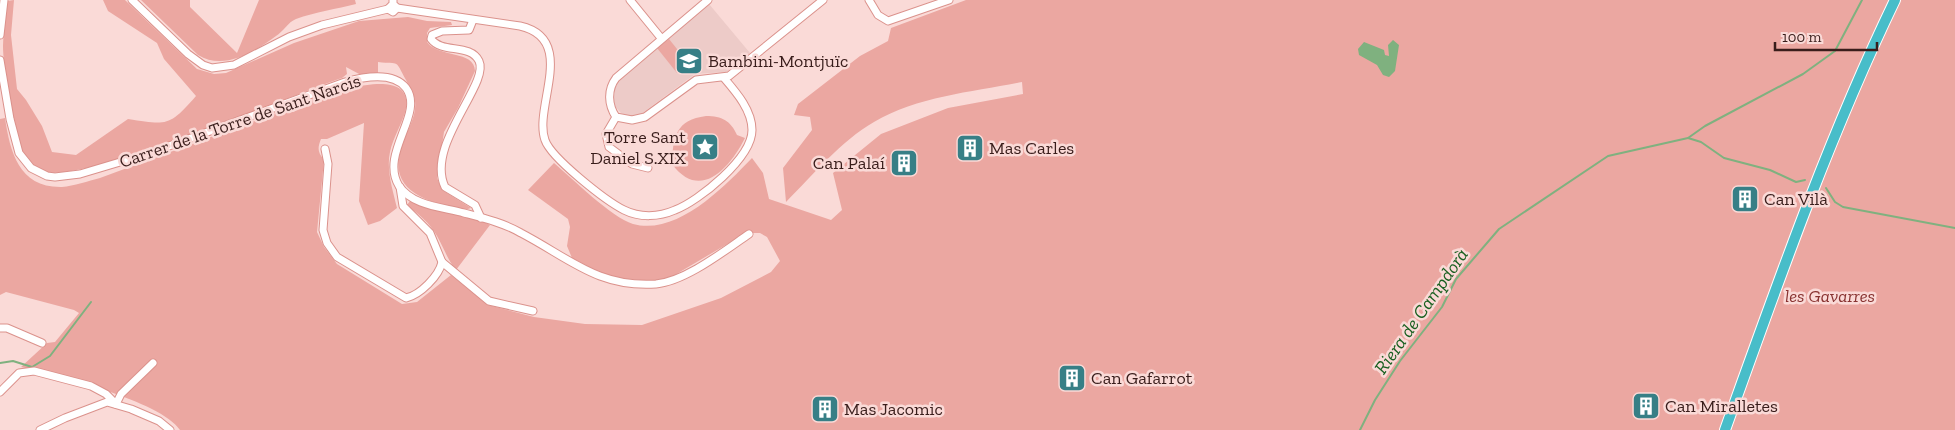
<svg xmlns="http://www.w3.org/2000/svg" width="1955" height="430" viewBox="0 0 1955 430" font-family="'Zilla Slab',serif">
	<style>
		.built { fill: #edcbc8 }
		.green { fill: #eba7a1 }
		.water { fill: #7fb17f }
		.lines { fill: none; stroke-linecap: round; stroke-linejoin: round }
		.stream { stroke: #7fb17f; stroke-width: 2 }
		.minor-casing { stroke: #db928c; stroke-width: 9 }
		.highway-casing { stroke: #fff; stroke-width: 12 }
		.minor { stroke: #fff; stroke-width: 7 }
		.highway { stroke: #48bdc9; stroke-width: 10 }
		.labels { text-anchor: middle; dominant-baseline: central; stroke-width: 5; stroke-linejoin: round; paint-order: stroke }
		.poi-label { font-size: 18px; fill: #391d1b; stroke: #fadad7; text-anchor: start }
		.street-label { font-size: 18px; fill: #391d1b; stroke: #fadad7 }
		.park-label { font-size: 18px; font-style: italic; fill: #883230; stroke: #fadad7 }
		.water-label { font-size: 19px; font-style: italic; fill: #1a6021; stroke: #fadad7 }
	</style>
	<rect width="100%" height="100%" fill="#fadad7"/>
	<!-- built -->
	<polygon class="built" points="709,4 750,53 726,72 695,74 641,114 629,116 621,113 614,105 612,95 619,79"/>
	<!-- green -->
	<g class="green">
		<path d="M14,0L11,35L17,89L26,100L42,126L52,152L76,155L128,119C167,125 169,127 196,96L164,59L157,43L108,11L103,0H125L197,69L214,74L226,73L294,43L359,21L408,17L427,21L451,22L452,25L430,28L427,33V42C438,58 475,50 475,71L458,108L444,132L437,178L442,190L471,208L465,210C426,202 384,191 403,142C408,129 417,115 415,101C414,92 409,87 406,80C394,58 401,65 378,62V73L361,75L346,67L347,74L342,78C294,94 79,186 43,171C33,167 24,156 20,147C12,131 3,65 3,46C3,31 6,16 7,1Z"/>
		<path d="M141,0H190V7L237,53L259,0H355L356,4C337,9 315,12 296,19C288,22 283,32 276,36C254,52 224,71 198,55Z"/>
		<path d="M966,0H1955V430H180C161,401 56,375 21,367L47,343L55,342L79,313L74,310L6,292L0,295V119L5,118C10,152 19,188 62,187C74,186 88,181 100,178L327,94C347,89 412,68 406,108C403,123 393,137 390,152C386,170 393,191 397,208L380,221L368,225L359,201L364,123L327,139H321C317,149 318,152 324,160L317,232L324,247L337,264L402,304L417,302L451,275L488,305L534,317L585,324L642,325L721,298L771,272L780,261L767,237L760,233H746L673,276L659,281L622,279L599,272L572,258L567,246L570,227L568,219L528,190L554,163C573,179 611,217 633,224C677,236 724,187 752,158L763,173L769,199L831,220L842,210L833,173L881,134L948,108L1023,94L1022,82C974,92 918,96 874,122C841,141 813,175 786,202L783,168L812,130L810,117L794,115L798,104L860,56L888,41L891,28Z"/>
		<polygon points="669,39 689,64 677,73 657,48"/>
		<path d="M706,116C722,116 731,121 737,135L745,138C730,168 700,202 672,164C673,136 676,120 706,116Z"/>
		<path d="M410,201C434,214 465,211 490,225L456,270C447,259 444,248 437,236C430,223 418,214 407,205Z"/>
	</g>
	<!-- water -->
	<polygon class="water" points="1393,40 1399,45 1395,71 1389,77 1383,75 1377,65 1359,55 1358,49 1364,42 1384,50 1385,55 1389,56 1388,45"/>
	<g class="lines">
		<!-- stream -->
		<g class="stream">
			<polyline points="1688,138 1701,142 1724,158 1770,170 1796,182 1805,180"/>
			<polyline points="1826,188 1835,202 1843,207 1955,228"/>
			<polyline points="0,363 13,361 32,367 50,356 91,302"/>
			<polyline points="1360,430 1375,400 1400,361 1442,307 1456,279 1499,229 1608,156 1688,138 1705,126 1803,74 1835,51 1862,0"/>
		</g>
		<!-- minor casing -->
		<g class="minor-casing">
			<g id="minor">
				<polyline points="132,0 188,54 203,65 212,68 234,65 289,37 322,25 388,9"/>
				<polyline points="630,0 661,38"/>
				<path d="M708,0L616,78C607,90 608,105 616,117L632,120L645,117L696,80L729,76L823,0"/>
				<polyline points="869,0 878,15 888,21 949,0"/>
				<polyline points="393,4 397,8 393,12 388,9 393,4 393,0"/>
				<path d="M397,8L520,26C578,39 533,107 545,140C551,158 606,201 624,210C640,218 659,217 675,210C699,201 752,158 752,130C752,110 736,92 724,78"/>
				<path d="M473,20L469,30L442,31L432,35L431,39C442,54 470,43 479,61C490,84 425,145 445,187L475,205L481,218"/>
				<polyline points="0,35 4,0"/>
				<path d="M0,60L10,119L19,153L31,168L47,176L55,177L80,174L147,154L345,82C363,77 393,71 406,88C425,114 379,153 399,186C413,206 442,207 464,213C483,218 504,223 521,233C569,258 598,288 656,284C686,281 724,251 749,234"/>
				<polyline points="616,117 606,134 609,147 632,164 648,168"/>
				<path d="M325,149L328,164L323,230L327,243L337,257L406,298C420,295 439,276 442,262"/>
				<polyline points="400,187 403,206 430,233 442,262 489,301 533,311"/>
				<polyline points="0,328 7,328 42,343"/>
				<polyline points="0,392 19,373 34,371 91,386 106,394 116,404"/>
				<polyline points="116,404 121,394 153,363"/>
				<polyline points="40,430 65,418 107,402 131,409 159,421 170,430"/>
			</g>
		</g>
		<!-- highway casing -->
		<g class="highway-casing">
			<path id="highway" d="M1725,430C1777,285 1828,139 1895,0"/>
		</g>
		<!-- minor -->
		<use href="#minor" class="minor"/>
		<!-- highway -->
		<use href="#highway" class="highway"/>
	</g>
	<!-- icons -->
	<defs>
		<g id="school-square" transform="scale(1.4375)"><rect x="-9" y="-9" width="18" height="18" rx="4" fill="#377f86" stroke="#fadad7"/><path d="M0-5L7-2L0 1L-7-2ZM-4 1L0 2.5L4 1V4Q0 6-4 4Z" fill="#fff"/></g>
		<g id="sight-square" transform="scale(1.4375)"><rect x="-9" y="-9" width="18" height="18" rx="4" fill="#377f86" stroke="#fadad7"/><path d="M0-6L1.8-2.2L6-1.7L2.9 1.2L3.7 5.4L0 3.3L-3.7 5.4L-2.9 1.2L-6-1.7L-1.8-2.2Z" fill="#fff"/></g>
		<g id="building-square" transform="scale(1.4375)"><rect x="-9" y="-9" width="18" height="18" rx="4" fill="#377f86" stroke="#fadad7"/><path d="M-4-6H4V6H1V3H-1V6H-4ZM-2.5-4.3h1.7v1.8h-1.7ZM.8-4.3h1.7v1.8H.8ZM-2.5-1h1.7V.8h-1.7ZM.8-1h1.7V.8H.8Z" fill="#fff"/></g>
	</defs>
	<g fill-rule="evenodd">
		<use href="#school-square" x="689" y="61"/>
		<use href="#sight-square" x="705" y="147"/>
		<use href="#building-square" x="970" y="148"/>
		<use href="#building-square" x="904" y="163"/>
		<use href="#building-square" x="1745" y="199"/>
		<use href="#building-square" x="1072" y="378"/>
		<use href="#building-square" x="1646" y="406"/>
		<use href="#building-square" x="825" y="409"/>
	</g>
	<g class="labels">
		<!-- poi labels -->
		<g class="poi-label">
			<text x="708" y="61">Bambini-Montjuïc</text>
			<text x="686" y="137" text-anchor="end">Torre Sant<tspan x="686" dy="21">Daniel S.XIX</tspan></text>
			<text x="989" y="148">Mas Carles</text>
			<text x="885" y="163" text-anchor="end">Can Palaí</text>
			<text x="1764" y="199">Can Vilà</text>
			<text x="1091" y="378">Can Gafarrot</text>
			<text x="1665" y="406">Can Miralletes</text>
			<text x="844" y="409">Mas Jacomic</text>
		</g>
		<!-- street labels -->
		<g class="street-label">
			<text transform="translate(240 121) rotate(-19)">Carrer de la Torre de Sant Narcís</text>
		</g>
		<!-- park labels -->
		<g class="park-label">
			<text x="1830" y="296">les Gavarres</text>
		</g>
		<!-- water labels -->
		<g class="water-label">
			<text transform="translate(1421 311) rotate(-55)">Riera de Campdorà</text>
		</g>
	</g>
	<!-- scale -->
	<path d="M1775 42v8h102v-8" fill="none" stroke="#391d1b" stroke-width="2.5"/>
	<text x="1782" y="42" font-size="15" fill="#391d1b" stroke="#fadad7" stroke-width="4" paint-order="stroke">100 m</text>
</svg>
